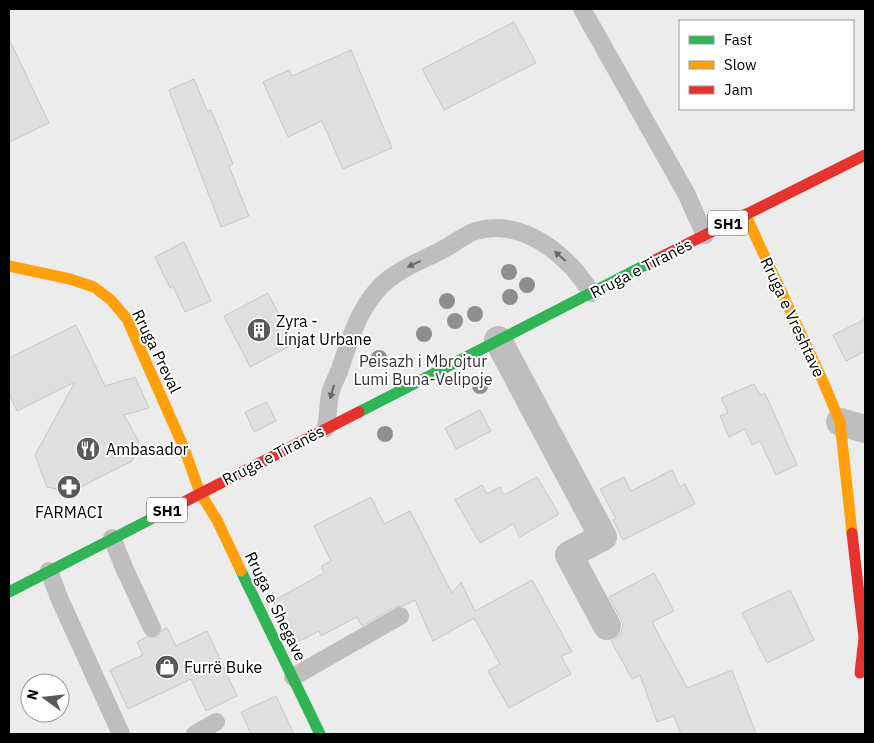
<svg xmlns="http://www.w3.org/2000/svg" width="874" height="743" viewBox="0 0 874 743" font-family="'IBM Plex Sans',sans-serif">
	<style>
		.green { fill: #ececec; fill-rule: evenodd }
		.building { fill: #dfdfdf; stroke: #c7c7c7 }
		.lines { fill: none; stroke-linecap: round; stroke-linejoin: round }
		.lane { stroke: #bebebe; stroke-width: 18 }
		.street { stroke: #bebebe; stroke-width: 28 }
		.fast { stroke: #30b455; stroke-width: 11 }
		.slow { stroke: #ff9f0a; stroke-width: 11 }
		.jam { stroke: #e5322d; stroke-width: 11 }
		.tree { fill: #8f8f8f }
		.oneway { fill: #686868 }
		.labels { text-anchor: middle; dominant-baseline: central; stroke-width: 4; stroke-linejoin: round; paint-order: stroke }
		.shield { fill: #fff; stroke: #4c4c4c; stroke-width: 1 }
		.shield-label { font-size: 15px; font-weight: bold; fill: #000 }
		.street-label { font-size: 16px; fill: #000; stroke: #fff }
		.poi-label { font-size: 16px; fill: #000; stroke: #fff; text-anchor: start }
		.park-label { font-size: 16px; fill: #333; stroke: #fff }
	</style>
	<rect width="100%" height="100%" fill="#fff"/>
	<!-- green -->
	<path class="green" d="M9,9H865V734H9ZM680,21H853V109H680ZM30,683H60V713H30Z"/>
	<!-- building -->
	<g class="building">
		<polygon points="514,22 536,63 444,110 422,69"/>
		<polygon points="9,39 49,123 9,142"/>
		<polygon points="351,50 392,148 343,169 322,121 288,137 263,82 289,70 292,76"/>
		<polygon points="194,79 207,111 211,110 233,164 229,166 249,216 221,227 169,90"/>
		<polygon points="184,242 211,301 185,312 173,286 170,288 155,257"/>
		<polygon points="268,293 294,344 250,367 224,316"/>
		<polygon points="865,319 865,351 846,361 833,335"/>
		<polygon points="76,325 105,386 135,377 149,408 124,415 139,442 132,461 71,492 47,487 35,455 75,382 17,411 9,393 9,358"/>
		<polygon points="754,384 760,395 765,393 797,465 776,475 760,441 752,445 745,429 729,437 720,416 728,413 721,398"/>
		<polygon points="267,402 276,421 254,432 245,412"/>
		<polygon points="480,410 491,431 456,449 445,428"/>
		<polygon points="672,470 680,487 685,484 695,504 623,540 613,520 616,519 600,489 624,477 631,491"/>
		<polygon points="537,477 559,514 520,537 513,524 480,543 455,500 482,485 487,494 500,487 504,495"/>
		<polygon points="371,497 384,524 410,511 452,593 461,582 475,611 532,580 572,652 561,656 571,674 509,708 488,671 500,664 474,618 433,641 415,600 403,606 395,607 362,626 357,617 321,636 319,631 294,644 273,601 324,573 321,566 331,561 314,526"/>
		<polygon points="654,573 674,611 652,622 687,688 732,670 756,734 681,734 674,716 657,722 640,675 632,679 611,641 620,635 623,626 621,619 609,597"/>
		<polygon points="790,590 814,640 767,663 742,613"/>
		<polygon points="167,628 176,646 207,631 237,696 206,711 191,679 128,709 110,670 143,655 137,642 147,637 157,637 162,630"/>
		<polygon points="276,696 294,734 251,734 241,712"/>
	</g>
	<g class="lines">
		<!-- lane -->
		<g class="lane">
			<polyline points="582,9 686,193 705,235"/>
			<path d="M326,428C328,417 328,405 330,394C332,385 337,377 340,369C351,336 361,300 390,278C406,266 423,260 440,251C453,245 463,235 476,231C512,220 547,241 571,266C579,274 585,284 592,293"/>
			<polyline points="112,538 125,570 152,628"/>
			<polyline points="49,571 60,600 121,734"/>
			<polyline points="293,677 400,616"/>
			<polyline points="195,734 216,722"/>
		</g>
		<!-- street -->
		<g class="street">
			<polyline points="498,340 603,537 569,555 607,626"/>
			<polyline points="840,422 865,429"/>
		</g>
		<!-- fast -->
		<g class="fast">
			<polyline points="359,412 653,261"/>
			<polyline points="241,571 320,734"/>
			<polyline points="9,592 182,503"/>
		</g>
		<!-- slow -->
		<g class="slow">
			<polyline points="745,214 822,379 840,422 852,533"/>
			<polyline points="9,266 70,279 94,287 111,300 127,319 184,448 200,493 217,520 241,571"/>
		</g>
		<!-- jam -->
		<g class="jam">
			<polyline points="653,261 865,155"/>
			<polyline points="182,503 359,412"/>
			<polyline points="852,533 864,638 860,673"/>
		</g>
	</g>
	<!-- trees -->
	<g class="tree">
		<circle cx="509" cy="272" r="8"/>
		<circle cx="527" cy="285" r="8"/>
		<circle cx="510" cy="297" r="8"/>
		<circle cx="447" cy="301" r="8"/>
		<circle cx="475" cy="314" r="8"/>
		<circle cx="455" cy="321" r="8"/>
		<circle cx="424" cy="334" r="8"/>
		<circle cx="379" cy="358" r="8"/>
		<circle cx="480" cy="386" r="8"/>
		<circle cx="385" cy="434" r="8"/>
	</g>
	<!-- one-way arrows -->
	<defs><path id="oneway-solid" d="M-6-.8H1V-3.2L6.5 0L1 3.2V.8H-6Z" transform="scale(1.25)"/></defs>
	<g class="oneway">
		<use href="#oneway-solid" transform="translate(560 256) rotate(-139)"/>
		<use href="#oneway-solid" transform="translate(414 264) rotate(155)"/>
		<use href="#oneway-solid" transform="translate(332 392) rotate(106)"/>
	</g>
	<!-- icons -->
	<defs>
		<g id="building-disc" transform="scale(1.25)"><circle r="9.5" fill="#595959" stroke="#fff"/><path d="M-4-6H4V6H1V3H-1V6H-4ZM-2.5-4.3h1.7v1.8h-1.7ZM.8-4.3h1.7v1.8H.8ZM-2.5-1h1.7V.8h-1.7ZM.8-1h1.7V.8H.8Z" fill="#fff"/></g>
		<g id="restaurant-disc" transform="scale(1.25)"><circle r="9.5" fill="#595959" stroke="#fff"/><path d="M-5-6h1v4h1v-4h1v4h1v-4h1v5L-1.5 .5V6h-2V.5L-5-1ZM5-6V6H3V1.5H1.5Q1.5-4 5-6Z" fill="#fff"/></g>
		<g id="pharmacy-disc" transform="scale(1.25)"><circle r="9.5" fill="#595959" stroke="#fff"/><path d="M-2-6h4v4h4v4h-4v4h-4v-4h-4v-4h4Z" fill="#fff"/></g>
		<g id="shop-disc" transform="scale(1.25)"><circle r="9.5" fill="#595959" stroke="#fff"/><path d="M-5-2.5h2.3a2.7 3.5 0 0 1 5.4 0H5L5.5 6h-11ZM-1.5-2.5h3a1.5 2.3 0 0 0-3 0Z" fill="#fff"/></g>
	</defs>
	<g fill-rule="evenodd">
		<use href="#building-disc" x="259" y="330"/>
		<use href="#restaurant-disc" x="88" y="449"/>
		<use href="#pharmacy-disc" x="69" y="487"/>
		<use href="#shop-disc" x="167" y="667"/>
	</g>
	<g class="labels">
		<!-- shield labels -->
		<g class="shield">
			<rect x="708" y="210.5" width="40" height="25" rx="4"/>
			<rect x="147" y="497.5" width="40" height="25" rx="4"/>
		</g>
		<g class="shield-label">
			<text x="728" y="223">SH1</text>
			<text x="167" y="510">SH1</text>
		</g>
		<!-- street labels -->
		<g class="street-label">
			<text transform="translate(641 268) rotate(-27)">Rruga e Tiranës</text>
			<text transform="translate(793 317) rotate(65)">Rruga e Vreshtave</text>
			<text transform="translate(157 351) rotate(64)">Rruga Preval</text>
			<text transform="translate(273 455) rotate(-27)">Rruga e Tiranës</text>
			<text transform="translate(276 606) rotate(64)">Rruga e Shegave</text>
		</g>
		<!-- poi labels -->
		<g class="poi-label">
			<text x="276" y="321">Zyra -<tspan x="276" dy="18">Linjat Urbane</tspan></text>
			<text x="106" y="449">Ambasador</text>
			<text x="69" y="512" text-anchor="middle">FARMACI</text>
			<text x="184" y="667">Furrë Buke</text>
		</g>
		<!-- park labels -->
		<g class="park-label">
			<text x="423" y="361">Peisazh i Mbrojtur<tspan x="423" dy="18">Lumi Buna-Velipoje</tspan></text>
		</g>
	</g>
	<!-- border -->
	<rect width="874" height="743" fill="none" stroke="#000000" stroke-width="20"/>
	<!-- legend -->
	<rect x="679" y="20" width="175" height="90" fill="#ffffff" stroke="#999999"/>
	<rect x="689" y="36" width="25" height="8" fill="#30b455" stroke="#999999"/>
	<text x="724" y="45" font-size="15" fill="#000000">Fast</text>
	<rect x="689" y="61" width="25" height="8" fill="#ff9f0a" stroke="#999999"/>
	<text x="724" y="70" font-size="15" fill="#000000">Slow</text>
	<rect x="689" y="86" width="25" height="8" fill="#e5322d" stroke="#999999"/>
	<text x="724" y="95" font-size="15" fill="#000000">Jam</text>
	<!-- north arrow -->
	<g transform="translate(45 698) rotate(285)"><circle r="24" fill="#ffffff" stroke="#999999"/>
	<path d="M0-4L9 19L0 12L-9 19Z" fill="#595959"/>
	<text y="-8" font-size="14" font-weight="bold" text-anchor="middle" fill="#000000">N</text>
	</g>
</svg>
